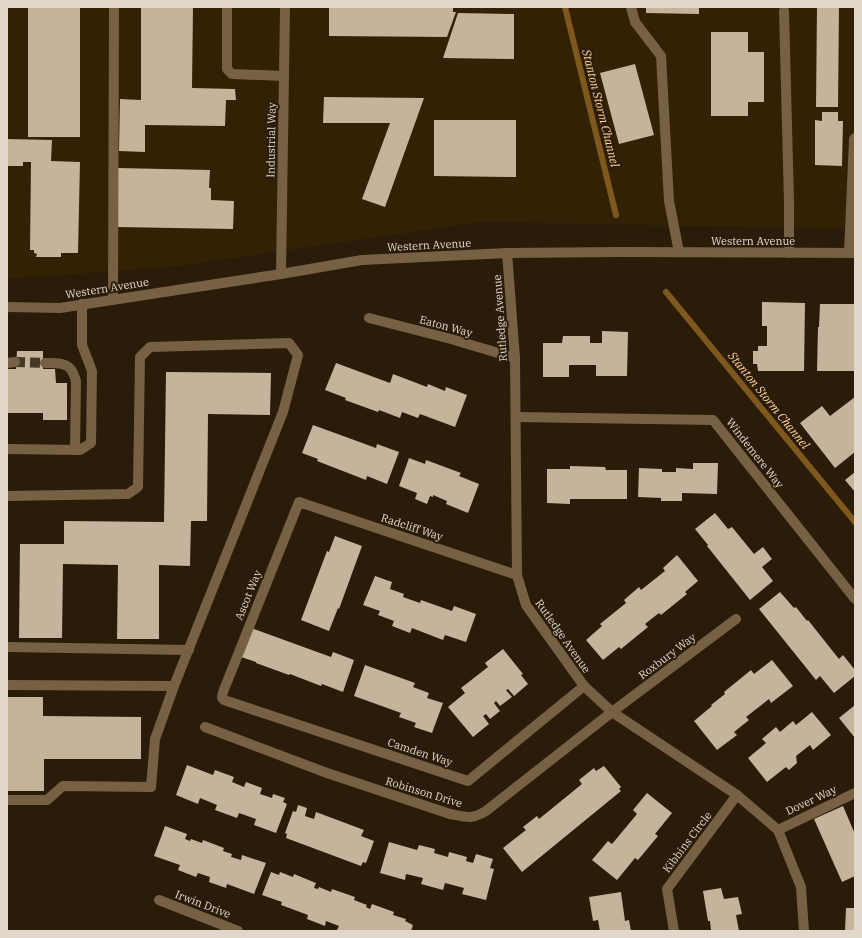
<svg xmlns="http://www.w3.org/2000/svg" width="862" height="938" viewBox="0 0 862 938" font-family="'IBM Plex Serif',serif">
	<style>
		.built { fill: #332105 }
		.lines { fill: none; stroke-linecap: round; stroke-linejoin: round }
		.stream { stroke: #7e581c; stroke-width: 6 }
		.building { fill: #c6b39b }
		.minor-tunnel { stroke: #453825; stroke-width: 10; stroke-dasharray: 10 5; stroke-linecap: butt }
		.minor { stroke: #766144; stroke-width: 10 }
		.labels { text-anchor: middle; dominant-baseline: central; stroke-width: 4; stroke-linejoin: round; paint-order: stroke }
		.street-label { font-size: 11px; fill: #e1d7cb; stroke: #2a1c08 }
		.water-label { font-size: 12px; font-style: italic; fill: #fdd29b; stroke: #2a1c08 }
	</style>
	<rect width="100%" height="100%" fill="#2a1c08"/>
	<!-- built -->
	<polygon class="built" points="7,7 855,7 855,229 481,222 171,267 7,279"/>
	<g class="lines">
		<!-- stream -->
		<g class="stream">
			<polyline points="565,7 616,215"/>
			<polyline points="666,292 855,522"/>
		</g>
	</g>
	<!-- building -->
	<g class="building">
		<rect x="28" y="7" width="52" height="130"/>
		<polygon points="141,7 193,7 192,88 235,89 236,100 226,100 225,126 145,125 145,152 119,151 120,99 141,100"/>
		<polygon points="329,7 453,7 453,12 456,12 447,37 329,36"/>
		<polygon points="646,7 699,7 699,14 646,13"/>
		<polygon points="817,7 839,7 838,107 816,107"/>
		<polygon points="458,13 514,14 514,59 443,58"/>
		<polygon points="711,32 748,32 748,52 764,52 764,102 748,102 748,116 711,116"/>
		<polygon points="635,64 654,135 619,144 600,73"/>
		<polygon points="324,97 424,98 385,207 362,199 390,123 323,123"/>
		<polygon points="822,112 838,112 838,121 843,121 842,166 815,165 815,120 822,121"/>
		<polygon points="434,120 516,120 516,177 434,176"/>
		<polygon points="7,139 52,140 51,161 80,162 78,253 61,253 61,257 36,257 37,254 34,253 34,250 30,250 31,162 23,162 23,166 7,166"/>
		<polygon points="118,168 210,170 209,188 211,188 211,200 234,201 233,229 117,227"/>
		<polygon points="762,302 805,303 804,371 758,371 757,364 753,364 753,351 758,351 758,346 767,346 767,326 762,326"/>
		<polygon points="820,304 855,304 855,371 817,371 818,327 819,327"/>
		<polygon points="602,331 628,332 627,376 596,376 596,365 569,365 569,377 543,377 543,343 562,343 563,336 590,336 590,343 602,343"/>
		<polygon points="17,351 43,351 43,369 55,369 56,383 67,383 67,420 43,420 43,413 7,413 7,369 16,369"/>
		<polygon points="336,363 390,383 393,374 427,387 428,384 445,391 446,387 467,395 455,427 420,414 418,418 402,412 400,418 379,410 378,412 345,400 346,398 325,390"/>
		<polygon points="166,372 271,373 270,415 208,414 207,521 191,521 190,566 159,565 159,639 117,639 118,565 63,564 62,638 19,638 20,544 64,544 64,521 164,522"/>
		<polygon points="855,397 855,452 835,468 800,423 822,406 830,416"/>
		<polygon points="313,425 376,448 377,444 399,452 387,484 367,476 366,480 317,461 318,459 302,453"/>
		<polygon points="409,458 425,464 426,460 461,473 459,476 479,484 468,513 446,504 447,501 433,495 433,497 430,496 427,504 415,499 417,493 399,486"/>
		<polygon points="693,463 718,463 717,494 682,493 682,501 661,501 661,498 638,497 639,468 662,469 662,472 676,472 676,468 693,469"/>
		<polygon points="570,466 605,467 606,470 627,470 627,499 570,499 570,504 547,503 547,469 570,469"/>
		<polygon points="855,472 855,492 845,480"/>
		<polygon points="715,513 728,529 732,527 754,554 763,547 772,559 762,567 773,581 750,600 707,546 708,545 695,529"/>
		<polygon points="335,536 362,546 339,609 338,608 329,631 301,620 327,551 329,552"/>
		<polygon points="677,555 698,581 685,592 687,594 661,615 659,613 645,624 648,627 621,649 619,647 603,660 586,640 602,626 600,624 626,603 624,600 639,587 641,590 665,571 663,568"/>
		<polygon points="375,576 392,582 390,589 404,594 403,597 420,603 421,600 452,611 454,606 476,614 466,642 445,635 443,640 412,628 410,633 392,626 394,621 378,615 380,611 363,605"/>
		<polygon points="780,592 794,608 796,607 807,621 808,620 839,659 843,655 855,670 855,676 834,693 820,676 816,680 759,609"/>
		<polygon points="251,628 331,657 333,652 354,660 343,692 322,684 321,686 290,674 289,675 256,663 256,662 241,657"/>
		<polygon points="503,649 523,674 521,675 528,684 514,696 508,689 506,690 512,697 500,706 496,701 494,703 500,711 490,719 486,714 483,716 489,724 473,737 448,707 465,693 461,688 488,667 485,663"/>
		<polygon points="772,660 793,686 771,703 769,699 746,717 749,720 734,732 737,735 717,750 694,721 712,706 711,705 725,694 724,692 751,670 754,674"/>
		<polygon points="365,665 415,683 413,687 429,693 427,698 443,703 432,733 414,727 416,723 399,717 401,713 354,696"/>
		<polygon points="7,697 43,697 43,716 141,717 141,759 44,759 44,791 7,791"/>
		<polygon points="855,705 855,738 839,718"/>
		<polygon points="812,712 831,735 813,750 810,745 796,756 797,763 789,770 786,767 767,782 748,758 766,743 762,739 776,727 780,732 793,721 796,725"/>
		<polygon points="187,765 213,775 215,770 234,777 232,782 244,787 246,782 262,788 260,794 272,798 273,794 285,798 283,802 287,804 276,833 254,825 256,819 239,813 237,818 215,810 217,805 200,798 198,804 176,795"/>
		<polygon points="604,766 621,787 619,789 621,791 522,872 503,848 526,830 523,827 537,816 539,819 582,784 579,780 594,768 596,771"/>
		<polygon points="647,793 672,813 655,834 658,836 638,860 635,858 617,880 592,860 608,841 612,844 637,814 633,810"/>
		<polygon points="298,805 307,808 305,816 314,819 316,812 364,830 361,836 374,841 366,863 363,862 361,866 286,838 287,834 285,833 293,811 296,812"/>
		<polygon points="843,806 855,834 855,876 842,882 814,819"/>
		<polygon points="165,826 187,834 185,839 190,841 191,839 202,843 203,840 224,848 223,851 232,854 231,857 241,860 242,855 266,863 254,894 227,884 226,888 209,882 210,877 198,873 196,877 178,870 180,865 154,856"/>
		<polygon points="389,842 417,850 419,845 435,849 434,853 448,857 449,852 467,857 466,861 473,863 476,854 493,859 490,868 494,869 486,900 462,894 464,888 445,883 443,890 421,884 423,878 406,874 405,880 380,873"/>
		<polygon points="271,872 279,875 280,872 293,877 294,874 316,883 314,888 318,889 319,887 331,892 332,889 355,897 354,900 367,905 366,907 370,909 372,904 394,912 393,915 406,919 405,921 413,925 411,931 340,931 337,930 339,926 326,921 325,926 307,919 308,915 281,905 282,902 262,895"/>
		<polygon points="721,888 724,899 738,897 742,914 736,915 739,931 708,931 708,930 711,930 710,921 708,921 703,891"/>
		<polygon points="621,892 625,921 629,920 631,931 600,931 598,920 593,921 589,897"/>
		<polygon points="846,908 855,908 855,931 845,931"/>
	</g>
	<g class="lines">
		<!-- minor-tunnel -->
		<polyline class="minor-tunnel" points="15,362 45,363"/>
		<!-- minor -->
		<g class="minor">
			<polyline points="227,7 227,69 232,74 284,76"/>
			<polyline points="631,7 635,22 661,56 669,201 679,252"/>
			<polyline points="784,11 789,202 789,253"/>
			<polyline points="507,253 515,358 517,575 526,605 584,686 612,712 737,795 778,830 801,887 804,931"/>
			<polyline points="849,253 854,139 855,138"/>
			<polyline points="281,274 285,7"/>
			<polyline points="113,299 114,7"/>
			<polyline points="7,307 60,308 281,274 362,260 507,253 620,252 855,253"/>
			<polyline points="369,318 451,339 515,358"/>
			<polyline points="7,363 15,362"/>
			<path d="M45,363C54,363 67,362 72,371C74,374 75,378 76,381L75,450"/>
			<polyline points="516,417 713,420 855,599"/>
			<polyline points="7,449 80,450 91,443 92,371 82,345 82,304"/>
			<polyline points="7,496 128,494 138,487 140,357 150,347 289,343 298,355 283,412 174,686 155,739 151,787 63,786 47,800 7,800"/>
			<polyline points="517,575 299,502 223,692 222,698 224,700 468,781 584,686"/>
			<polyline points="7,647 189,650"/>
			<polyline points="7,685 174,686"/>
			<path d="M205,727L327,773L450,814C466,817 471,820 486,811L612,712L736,619"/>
			<polyline points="778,830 855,793"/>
			<polyline points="159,900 238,931"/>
			<polyline points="674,931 667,889 737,795"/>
		</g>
	</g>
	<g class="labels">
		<!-- street labels -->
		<g class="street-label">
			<text transform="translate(271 140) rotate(-89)">Industrial Way</text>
			<text x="753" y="241">Western Avenue</text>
			<text transform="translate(429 245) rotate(-3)">Western Avenue</text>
			<text transform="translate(107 288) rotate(-9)">Western Avenue</text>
			<text transform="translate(500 318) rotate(-94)">Rutledge Avenue</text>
			<text transform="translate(446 326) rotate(15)">Eaton Way</text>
			<text transform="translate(755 453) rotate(52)">Windemere Way</text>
			<text transform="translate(412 527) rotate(18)">Radcliff Way</text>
			<text transform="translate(248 595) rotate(-68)">Ascot Way</text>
			<text transform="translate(563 636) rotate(55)">Rutledge Avenue</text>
			<text transform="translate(667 656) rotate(-37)">Roxbury Way</text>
			<text transform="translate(420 752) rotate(18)">Camden Way</text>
			<text transform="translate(424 792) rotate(17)">Robinson Drive</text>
			<text transform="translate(811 800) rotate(-25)">Dover Way</text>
			<text transform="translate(687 842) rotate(-53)">Kibbins Circle</text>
			<text transform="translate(203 904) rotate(21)">Irwin Drive</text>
		</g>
		<!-- water labels -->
		<g class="water-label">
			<text transform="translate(601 108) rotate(76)">Stanton Storm Channel</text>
			<text transform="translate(769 400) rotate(51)">Stanton Storm Channel</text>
		</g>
	</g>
	<!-- border -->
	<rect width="862" height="938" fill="none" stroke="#e1d7cb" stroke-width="16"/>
</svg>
